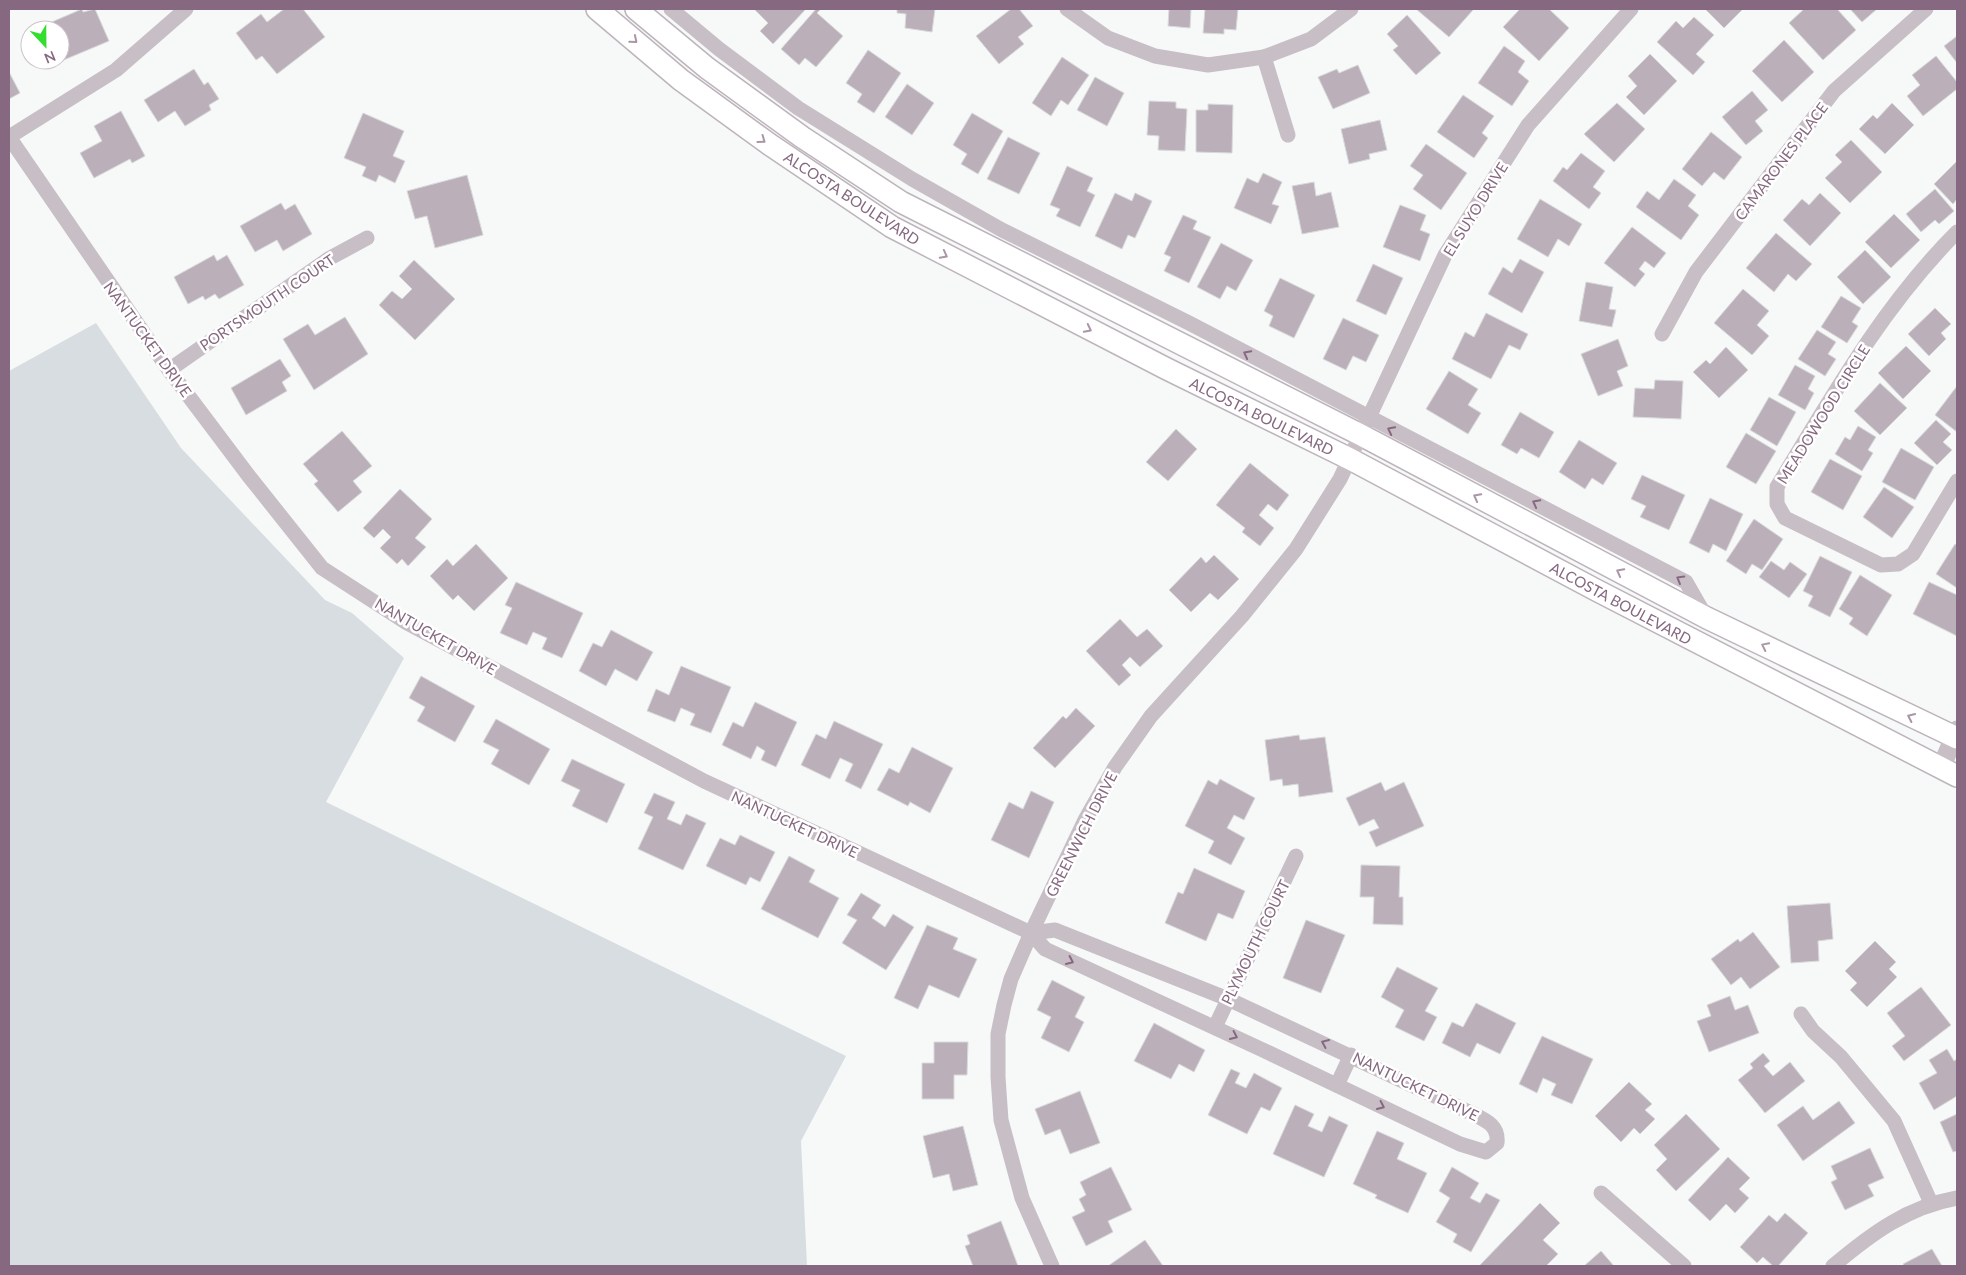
<svg xmlns="http://www.w3.org/2000/svg" width="1966" height="1275" viewBox="0 0 1966 1275" font-family="Lato,sans-serif">
	<style>
		.green { fill: #d7dde0 }
		.building { fill: #bbafba; stroke: #d8dada }
		.lines { fill: none; stroke-linecap: round; stroke-linejoin: round }
		.secondary-casing { stroke: #beb4bc; stroke-width: 24 }
		.minor { stroke: #c8bfc6; stroke-width: 15 }
		.tertiary { stroke: #c8bfc6; stroke-width: 19 }
		.secondary { stroke: #fff; stroke-width: 21 }
		.oneway { stroke: #aa96a6 }
		.oneway2 { stroke: #866980 }
		.labels { text-anchor: middle; dominant-baseline: central; stroke-width: 5; stroke-linejoin: round; paint-order: stroke }
		.street-label { font-size: 15px; fill: #866980; stroke: #fff }
	</style>
	<rect width="100%" height="100%" fill="#f6f9f8"/>
	<!-- green -->
	<polygon class="green" points="96,323 181,448 325,600 352,613 404,658 326,802 846,1056 801,1141 807,1266 9,1266 9,371"/>
	<!-- building -->
	<g class="building">
		<polygon points="82,9 83,12 95,9 109,41 59,62 60,30 33,30"/>
		<polygon points="284,9 303,9 325,37 277,74 262,56 256,60 236,33 261,14 267,22"/>
		<polygon points="756,9 806,9 773,44 760,31 768,23 755,10"/>
		<polygon points="816,9 821,9 817,13 843,36 816,67 805,58 799,65 781,49"/>
		<polygon points="897,9 935,9 932,32 905,28 906,14 897,13"/>
		<polygon points="1011,9 1019,9 1033,26 1018,37 1024,44 999,64 976,36"/>
		<polygon points="1169,9 1191,9 1190,28 1168,26"/>
		<polygon points="1205,9 1238,9 1236,30 1224,29 1224,34 1203,33"/>
		<polygon points="1416,9 1472,9 1473,10 1449,37"/>
		<polygon points="1520,9 1549,9 1569,28 1539,61 1503,27"/>
		<polygon points="1705,9 1743,9 1724,28"/>
		<polygon points="1804,9 1837,9 1856,30 1823,60 1789,23"/>
		<polygon points="1850,9 1877,9 1862,22"/>
		<polygon points="1407,15 1441,53 1416,75 1393,50 1398,46 1387,34"/>
		<polygon points="1694,17 1714,35 1696,54 1705,62 1693,75 1657,42 1676,21 1683,28"/>
		<polygon points="1957,36 1957,63 1944,46"/>
		<polygon points="1784,40 1814,72 1782,102 1752,71"/>
		<polygon points="1504,46 1525,61 1518,72 1529,81 1512,106 1478,83"/>
		<polygon points="868,50 901,73 874,113 857,102 862,94 846,83"/>
		<polygon points="1650,54 1677,81 1644,115 1626,97 1637,86 1628,76"/>
		<polygon points="1936,56 1957,82 1957,89 1923,116 1907,96 1920,85 1912,75"/>
		<polygon points="1062,57 1089,75 1068,105 1061,100 1051,116 1032,103"/>
		<polygon points="1358,65 1370,93 1333,109 1318,77 1337,69 1339,73"/>
		<polygon points="194,69 204,85 208,82 219,99 209,105 211,110 185,126 175,111 158,122 144,100"/>
		<polygon points="9,72 20,93 9,99"/>
		<polygon points="1095,77 1124,93 1107,126 1077,110"/>
		<polygon points="907,84 934,103 912,135 885,117"/>
		<polygon points="1752,91 1768,110 1755,121 1763,131 1746,145 1722,117"/>
		<polygon points="1463,95 1494,116 1482,133 1488,138 1474,158 1437,132"/>
		<polygon points="1149,101 1176,102 1176,108 1187,109 1185,151 1158,150 1159,136 1147,135"/>
		<polygon points="1617,103 1645,129 1614,162 1584,134"/>
		<polygon points="1892,103 1914,125 1885,154 1859,129 1873,115 1877,119"/>
		<polygon points="1208,104 1233,105 1232,153 1196,152 1196,110 1208,110"/>
		<polygon points="121,111 145,156 132,163 130,159 94,178 80,153 102,141 94,126"/>
		<polygon points="363,113 404,131 393,156 405,161 395,183 379,175 376,182 362,176 366,167 344,158"/>
		<polygon points="972,113 1003,131 978,174 961,164 967,154 953,145"/>
		<polygon points="1380,120 1387,150 1369,154 1370,159 1349,164 1341,129"/>
		<polygon points="1711,132 1742,157 1724,180 1714,172 1702,186 1682,169"/>
		<polygon points="1008,137 1040,153 1019,194 987,179"/>
		<polygon points="1851,140 1882,172 1850,203 1825,178 1842,162 1835,155"/>
		<polygon points="1426,144 1467,173 1441,210 1413,189 1423,175 1410,166"/>
		<polygon points="1581,153 1605,171 1593,187 1601,193 1589,209 1553,181 1563,167 1567,170"/>
		<polygon points="1957,161 1957,199 1953,204 1934,184"/>
		<polygon points="1067,166 1093,178 1087,191 1095,195 1080,227 1056,216 1060,209 1050,205"/>
		<polygon points="1263,173 1282,182 1272,204 1279,206 1271,224 1234,208 1247,178 1258,183"/>
		<polygon points="467,175 483,235 435,248 427,216 415,219 407,191"/>
		<polygon points="1674,179 1696,195 1688,206 1699,215 1681,240 1636,207 1647,191 1659,200"/>
		<polygon points="1314,182 1316,196 1331,192 1339,227 1302,234 1292,186"/>
		<polygon points="1935,189 1954,211 1939,224 1935,220 1921,232 1906,214"/>
		<polygon points="1115,193 1132,201 1135,193 1152,201 1135,238 1128,235 1122,249 1095,236"/>
		<polygon points="1820,193 1841,213 1810,246 1783,220 1802,199 1809,205"/>
		<polygon points="1540,199 1582,224 1569,246 1558,239 1548,257 1517,239"/>
		<polygon points="281,203 285,210 295,204 312,234 283,251 277,240 255,252 240,226"/>
		<polygon points="1400,205 1426,215 1420,230 1430,234 1420,261 1383,247"/>
		<polygon points="1894,214 1920,240 1891,268 1865,242"/>
		<polygon points="1183,215 1197,221 1193,229 1211,237 1189,283 1164,271 1171,257 1164,254"/>
		<polygon points="1632,227 1666,253 1654,268 1645,261 1639,269 1645,274 1635,287 1604,263"/>
		<polygon points="1776,233 1812,264 1796,281 1788,274 1774,292 1746,268"/>
		<polygon points="1221,243 1253,260 1236,291 1227,286 1220,299 1197,287"/>
		<polygon points="1865,250 1891,277 1863,304 1837,277"/>
		<polygon points="214,255 217,261 227,255 244,285 219,299 215,294 205,300 203,296 188,304 174,277"/>
		<polygon points="1520,259 1544,272 1522,313 1488,294 1503,267 1512,273"/>
		<polygon points="414,260 455,299 415,340 379,305 392,291 402,299 412,289 399,276"/>
		<polygon points="1373,264 1403,278 1386,315 1356,301"/>
		<polygon points="1280,278 1315,295 1294,338 1269,326 1273,316 1264,311"/>
		<polygon points="1586,282 1613,287 1609,309 1616,310 1612,327 1579,321"/>
		<polygon points="1743,289 1769,311 1757,325 1769,336 1752,355 1714,323"/>
		<polygon points="1841,296 1861,308 1852,322 1858,326 1847,343 1821,327"/>
		<polygon points="1935,308 1951,324 1941,333 1946,339 1929,356 1908,334"/>
		<polygon points="1486,313 1528,334 1520,350 1509,345 1491,379 1452,359 1465,332 1474,337"/>
		<polygon points="345,317 368,354 314,390 283,339 308,324 315,335"/>
		<polygon points="1343,318 1379,335 1366,362 1353,356 1346,370 1323,359"/>
		<polygon points="1817,330 1836,342 1828,354 1836,359 1825,376 1798,359"/>
		<polygon points="1618,339 1628,366 1617,371 1623,386 1598,396 1581,354"/>
		<polygon points="1906,346 1931,371 1903,399 1878,373"/>
		<polygon points="1726,347 1748,370 1719,398 1693,372 1706,360 1710,364"/>
		<polygon points="280,359 291,376 282,382 287,391 246,415 231,388"/>
		<polygon points="1795,365 1815,376 1808,389 1814,393 1805,410 1778,395"/>
		<polygon points="1449,371 1478,389 1468,405 1481,413 1468,434 1426,409"/>
		<polygon points="1655,380 1683,381 1681,419 1633,417 1635,388 1654,389"/>
		<polygon points="1880,383 1907,408 1880,435 1854,411"/>
		<polygon points="1957,386 1957,432 1935,415"/>
		<polygon points="1769,397 1796,412 1777,446 1750,430"/>
		<polygon points="1520,412 1554,432 1539,458 1521,448 1517,454 1501,445"/>
		<polygon points="1936,420 1951,434 1943,442 1952,450 1937,465 1914,443"/>
		<polygon points="1858,426 1876,437 1868,450 1873,453 1862,471 1835,454 1845,437 1850,440"/>
		<polygon points="1176,429 1197,449 1168,481 1146,462"/>
		<polygon points="342,431 372,466 353,481 362,492 338,512 314,484 318,481 303,464"/>
		<polygon points="1746,433 1776,451 1756,484 1726,467"/>
		<polygon points="1579,440 1617,463 1603,485 1592,478 1585,489 1559,472"/>
		<polygon points="1901,448 1934,467 1915,500 1882,482"/>
		<polygon points="1830,459 1862,476 1843,510 1811,492"/>
		<polygon points="1250,463 1289,495 1277,511 1268,504 1259,515 1274,528 1260,546 1242,532 1245,528 1216,505"/>
		<polygon points="1642,475 1685,495 1669,530 1640,517 1646,506 1631,499"/>
		<polygon points="1884,487 1914,507 1892,538 1863,517"/>
		<polygon points="400,489 432,519 415,538 426,547 408,566 402,559 397,564 380,548 391,537 383,529 374,538 363,528"/>
		<polygon points="1710,498 1743,514 1726,551 1713,544 1709,553 1689,543"/>
		<polygon points="1754,519 1783,539 1762,570 1752,564 1746,574 1726,561"/>
		<polygon points="476,544 508,578 474,611 458,595 453,600 430,576 447,559 453,566"/>
		<polygon points="1955,544 1957,545 1957,588 1936,574"/>
		<polygon points="1214,555 1239,579 1218,600 1210,593 1191,612 1169,590 1201,557 1206,563"/>
		<polygon points="1820,556 1852,572 1830,617 1808,606 1813,596 1803,591"/>
		<polygon points="1771,561 1784,570 1790,562 1807,574 1789,598 1759,577"/>
		<polygon points="1860,575 1892,595 1867,636 1849,624 1853,618 1839,609"/>
		<polygon points="516,582 583,613 562,658 542,649 547,638 533,632 527,645 500,633 512,608 505,605"/>
		<polygon points="1929,582 1957,595 1957,636 1913,614"/>
		<polygon points="1120,619 1137,637 1147,629 1163,646 1140,667 1130,657 1122,665 1131,675 1119,686 1086,651"/>
		<polygon points="611,630 653,652 637,681 615,669 606,686 579,671 593,643 602,647"/>
		<polygon points="681,666 731,687 711,733 690,725 695,714 681,708 675,722 647,711 656,689 669,695"/>
		<polygon points="421,676 475,706 455,742 417,721 425,707 409,698"/>
		<polygon points="755,702 797,722 776,767 761,760 765,751 757,746 751,759 722,745 733,722 743,727"/>
		<polygon points="1076,708 1095,726 1055,768 1033,748 1063,716 1066,719"/>
		<polygon points="496,719 550,749 529,785 491,764 499,750 483,742"/>
		<polygon points="834,721 883,744 861,789 845,781 853,764 840,758 830,779 801,765 816,734 826,739"/>
		<polygon points="1299,735 1300,740 1325,737 1333,792 1299,797 1298,784 1283,786 1282,779 1270,781 1265,740"/>
		<polygon points="912,747 953,768 930,813 910,802 908,806 877,790 889,768 899,773"/>
		<polygon points="572,759 625,784 607,823 572,806 580,790 561,781"/>
		<polygon points="1220,779 1255,798 1244,820 1234,815 1227,828 1245,838 1231,865 1208,853 1214,841 1185,826 1208,780 1217,785"/>
		<polygon points="1381,782 1385,791 1404,782 1424,826 1376,847 1369,832 1379,828 1374,819 1359,826 1346,798"/>
		<polygon points="1031,791 1054,802 1029,858 991,840 1009,802 1023,809"/>
		<polygon points="654,793 675,802 667,819 681,825 686,814 706,823 683,870 638,849 653,817 644,813"/>
		<polygon points="740,835 775,852 760,882 750,877 746,885 706,866 720,838 735,845"/>
		<polygon points="789,856 815,870 809,882 839,898 818,938 761,909"/>
		<polygon points="1361,865 1400,866 1399,897 1403,897 1403,925 1373,924 1374,897 1360,897"/>
		<polygon points="1194,868 1245,891 1233,919 1218,913 1206,941 1165,923 1178,892 1183,894"/>
		<polygon points="861,893 881,905 872,918 885,927 893,914 914,927 886,970 842,943 857,920 847,915"/>
		<polygon points="1830,903 1833,939 1818,941 1819,961 1791,963 1787,906"/>
		<polygon points="1306,920 1345,935 1321,993 1283,978"/>
		<polygon points="927,925 958,938 953,949 977,959 959,998 929,985 918,1009 894,998"/>
		<polygon points="1753,932 1780,967 1750,989 1741,977 1731,985 1711,959 1738,939 1740,942"/>
		<polygon points="1875,941 1896,962 1889,969 1897,977 1867,1007 1850,990 1857,983 1845,971"/>
		<polygon points="1397,967 1438,988 1425,1011 1437,1017 1424,1041 1395,1027 1404,1010 1381,997"/>
		<polygon points="1052,980 1085,997 1075,1017 1084,1022 1069,1052 1041,1038 1051,1017 1037,1010"/>
		<polygon points="1921,987 1951,1025 1904,1061 1892,1046 1905,1036 1887,1013"/>
		<polygon points="1730,996 1735,1010 1748,1005 1759,1033 1709,1052 1697,1021 1711,1016 1707,1005"/>
		<polygon points="1476,1003 1516,1023 1500,1054 1477,1043 1470,1057 1442,1043 1452,1022 1463,1027"/>
		<polygon points="1154,1023 1205,1050 1194,1072 1179,1064 1171,1079 1134,1061"/>
		<polygon points="1542,1036 1593,1059 1572,1104 1551,1095 1556,1084 1543,1078 1537,1093 1519,1084"/>
		<polygon points="934,1042 968,1042 967,1075 954,1075 954,1099 922,1099 922,1063 934,1063"/>
		<polygon points="1947,1049 1954,1061 1957,1059 1957,1096 1934,1110 1919,1083 1937,1073 1929,1060"/>
		<polygon points="1763,1053 1770,1061 1764,1066 1773,1076 1790,1062 1805,1081 1765,1113 1738,1080 1753,1068 1750,1064"/>
		<polygon points="1231,1069 1240,1073 1235,1083 1246,1088 1254,1073 1282,1088 1270,1111 1261,1107 1247,1134 1208,1115"/>
		<polygon points="1629,1082 1652,1104 1645,1110 1655,1119 1640,1134 1634,1128 1621,1142 1595,1116"/>
		<polygon points="1080,1091 1100,1143 1070,1154 1060,1129 1045,1135 1035,1109"/>
		<polygon points="1839,1101 1855,1123 1803,1161 1777,1125 1803,1106 1813,1120"/>
		<polygon points="1295,1105 1314,1114 1308,1126 1322,1132 1329,1116 1348,1125 1324,1177 1273,1154"/>
		<polygon points="1686,1114 1720,1149 1676,1191 1656,1170 1667,1159 1654,1145"/>
		<polygon points="1957,1114 1957,1151 1953,1152 1940,1122"/>
		<polygon points="963,1126 978,1185 953,1191 949,1174 933,1178 923,1136"/>
		<polygon points="1377,1131 1404,1143 1397,1159 1427,1173 1408,1213 1375,1198 1377,1195 1353,1184"/>
		<polygon points="1870,1148 1884,1178 1868,1185 1874,1196 1845,1210 1831,1182 1837,1179 1831,1166"/>
		<polygon points="1728,1157 1750,1178 1739,1189 1749,1198 1735,1213 1726,1204 1710,1221 1688,1200"/>
		<polygon points="1111,1167 1132,1210 1108,1221 1113,1232 1086,1246 1072,1217 1085,1211 1079,1199 1086,1195 1080,1182"/>
		<polygon points="1452,1167 1479,1183 1470,1198 1480,1203 1486,1193 1500,1200 1471,1252 1453,1242 1457,1234 1436,1222 1450,1198 1439,1191"/>
		<polygon points="1540,1203 1560,1223 1543,1240 1558,1254 1546,1266 1479,1266"/>
		<polygon points="1785,1213 1808,1233 1778,1266 1773,1266 1763,1257 1757,1263 1740,1247 1769,1215 1777,1222"/>
		<polygon points="1001,1221 1018,1266 973,1266 965,1246 970,1244 967,1235"/>
		<polygon points="1145,1240 1163,1266 1108,1266"/>
		<polygon points="1932,1249 1942,1266 1904,1266 1903,1264"/>
		<polygon points="1601,1251 1614,1266 1584,1266"/>
	</g>
	<g class="lines">
		<!-- secondary casing -->
		<g class="secondary-casing">
			<g id="secondary">
				<polyline points="597,9 681,80 769,144 892,227 1167,369 1350,459 1596,590 1957,776"/>
				<polyline points="636,9 707,68 802,137 901,202 1361,435 1707,618 1957,738"/>
			</g>
		</g>
		<!-- minor -->
		<g class="minor">
			<polyline points="671,9 719,49 798,108 912,179 1002,230 1189,323 1686,582 1706,617"/>
			<polyline points="1067,9 1108,38 1155,56 1208,65 1264,57 1311,39 1351,9"/>
			<polyline points="1264,57 1288,135"/>
			<path d="M9,137L169,370L248,475L322,568L407,623L704,781L1031,933L1045,949L1265,1051L1460,1144L1486,1152L1497,1143C1499,1125 1485,1120 1471,1113L1228,999L1055,930L1031,933"/>
			<polyline points="9,137 116,70 186,9"/>
			<path d="M1957,232C1883,306 1831,398 1777,487V504L1785,518L1881,565L1898,564L1913,554L1957,481"/>
			<polyline points="1662,334 1696,272 1834,91 1926,9"/>
			<polyline points="169,370 330,258 367,238"/>
			<polyline points="1801,1014 1813,1031 1841,1057 1894,1121 1931,1203"/>
			<polyline points="1215,1027 1296,856"/>
			<polyline points="1337,1085 1351,1055"/>
			<polyline points="1601,1193 1684,1266"/>
			<polyline points="1052,1266 1022,1198 1001,1120 998,1077 998,1034 1004,1005 1011,979 1031,933 1085,820 1115,767 1151,716 1242,616 1296,549 1340,479 1445,255 1528,125 1631,9"/>
			<path d="M1833,1266C1871,1234 1907,1207 1957,1198"/>
		</g>
		<!-- tertiary -->
		<polyline class="tertiary" points="1941,768 1957,730"/>
		<!-- secondary -->
		<use href="#secondary" class="secondary"/>
	</g>
	<!-- one-way arrows -->
	<defs><path id="oneway-chevron" d="M-2-3.5L2.5 0L-2 3.5" fill="none" stroke-width="1.6" stroke-linecap="round" stroke-linejoin="round" transform="scale(1.25)"/></defs>
	<g class="oneway">
		<use href="#oneway-chevron" transform="translate(634 40) rotate(40)"/>
		<use href="#oneway-chevron" transform="translate(762 140) rotate(36)"/>
		<use href="#oneway-chevron" transform="translate(944 255) rotate(28)"/>
		<use href="#oneway-chevron" transform="translate(1088 329) rotate(27)"/>
		<use href="#oneway-chevron" transform="translate(1477 497) rotate(-152)"/>
		<use href="#oneway-chevron" transform="translate(1620 572) rotate(-152)"/>
		<use href="#oneway-chevron" transform="translate(1765 646) rotate(-154)"/>
		<use href="#oneway-chevron" transform="translate(1911 717) rotate(-155)"/>
	</g>
	<g class="oneway2">
		<use href="#oneway-chevron" transform="translate(1247 354) rotate(-152)"/>
		<use href="#oneway-chevron" transform="translate(1391 430) rotate(-153)"/>
		<use href="#oneway-chevron" transform="translate(1536 503) rotate(-152)"/>
		<use href="#oneway-chevron" transform="translate(1680 579) rotate(-150)"/>
		<use href="#oneway-chevron" transform="translate(1070 961) rotate(25)"/>
		<use href="#oneway-chevron" transform="translate(1234 1036) rotate(25)"/>
		<use href="#oneway-chevron" transform="translate(1325 1043) rotate(-156)"/>
		<use href="#oneway-chevron" transform="translate(1381 1106) rotate(25)"/>
	</g>
	<g class="labels">
		<!-- street labels -->
		<g class="street-label">
			<text transform="translate(1781 161) rotate(-53)">CAMARONES PLACE</text>
			<text transform="translate(852 198) rotate(33)">ALCOSTA BOULEVARD</text>
			<text transform="translate(1475 209) rotate(-58)">EL SUYO DRIVE</text>
			<text transform="translate(267 302) rotate(-34)">PORTSMOUTH COURT</text>
			<text transform="translate(148 339) rotate(54)">NANTUCKET DRIVE</text>
			<text transform="translate(1823 414) rotate(-58)">MEADOWOOD CIRCLE</text>
			<text transform="translate(1262 416) rotate(26)">ALCOSTA BOULEVARD</text>
			<text transform="translate(1621 603) rotate(28)">ALCOSTA BOULEVARD</text>
			<text transform="translate(436 636) rotate(30)">NANTUCKET DRIVE</text>
			<text transform="translate(795 824) rotate(25)">NANTUCKET DRIVE</text>
			<text transform="translate(1081 834) rotate(-63)">GREENWICH DRIVE</text>
			<text transform="translate(1255 942) rotate(-64)">PLYMOUTH COURT</text>
			<text transform="translate(1416 1086) rotate(26)">NANTUCKET DRIVE</text>
		</g>
	</g>
	<!-- border -->
	<rect width="1966" height="1275" fill="none" stroke="#866980" stroke-width="20"/>
	<!-- north arrow -->
	<g transform="translate(45 45) rotate(158)"><circle r="24" fill="#ffffff" stroke="#cfc3cc"/>
	<path d="M0-4L9 19L0 12L-9 19Z" fill="#34de31"/>
	<text y="-8" font-size="14" font-weight="bold" text-anchor="middle" fill="#866980">N</text>
	</g>
</svg>
